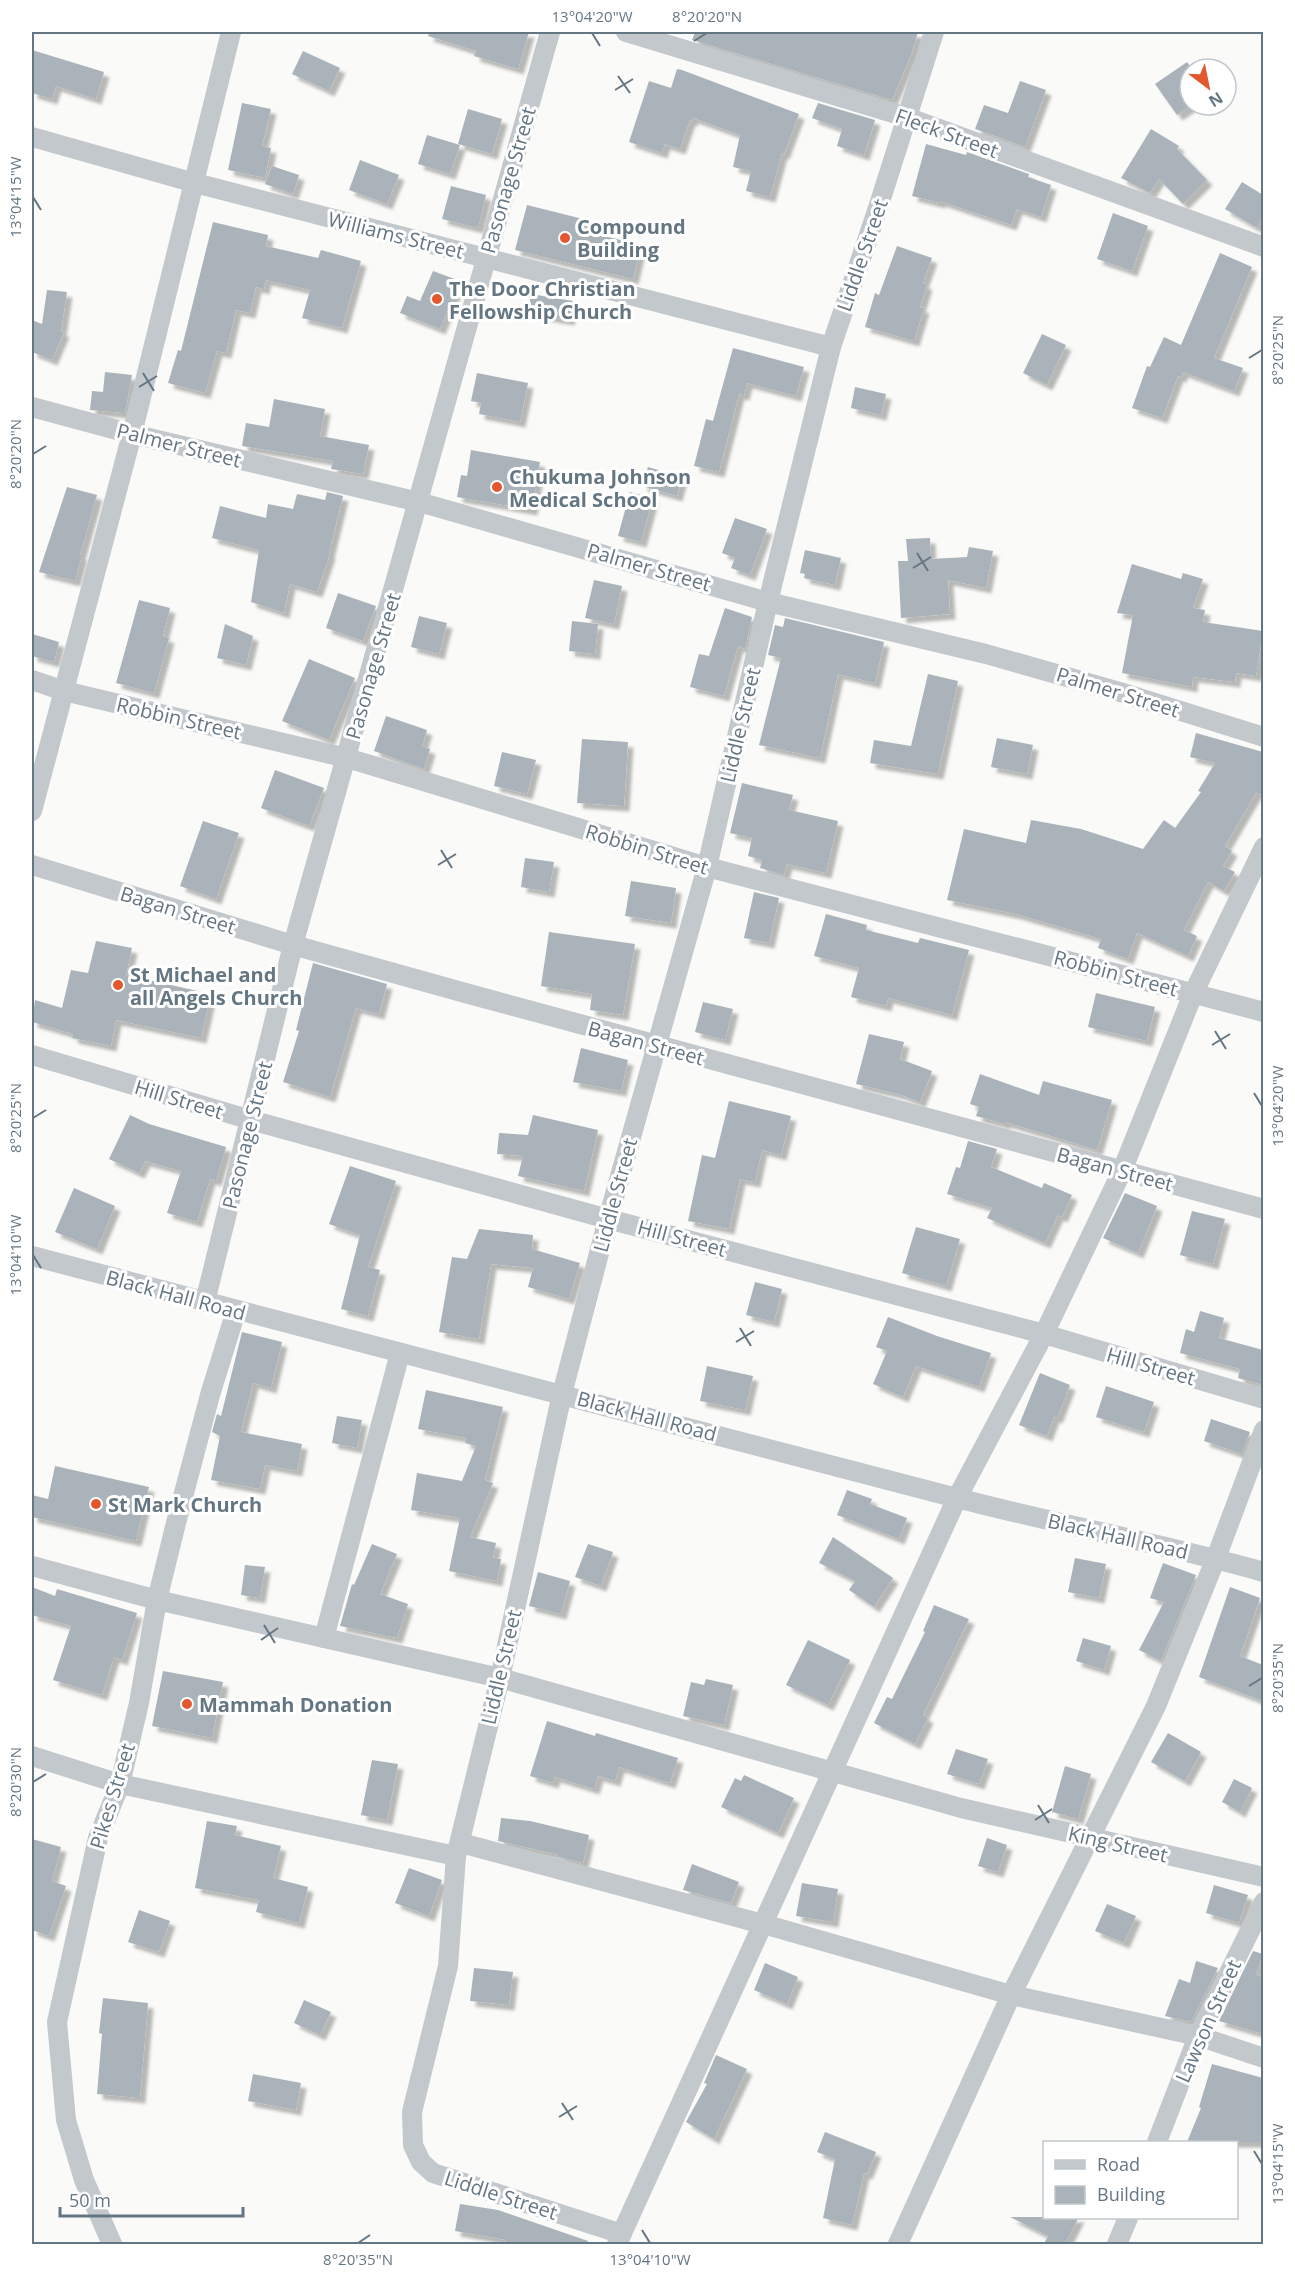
<svg xmlns="http://www.w3.org/2000/svg" width="1295" height="2276" viewBox="0 0 1295 2276" font-family="'Open Sans',sans-serif">
	<style>
		.building { fill: #aab3b9; filter: url(#shadow) }
		.lines { fill: none; stroke-linecap: round; stroke-linejoin: round }
		.street { stroke: #c3c8cc; stroke-width: 20 }
		.ticks { fill: none; stroke: #657683; stroke-width: 2 }
		.poi-dot { fill: #e4572e; stroke: #fff; stroke-width: 2 }
		.labels { text-anchor: middle; dominant-baseline: central; stroke-width: 6; stroke-linejoin: round; paint-order: stroke }
		.street-label { font-size: 20px; fill: #657683; stroke: #fff }
		.poi-label { font-size: 20px; font-weight: bold; fill: #657683; stroke: #fff; text-anchor: start }
		.neatline { fill: none; stroke: #657683; stroke-width: 2 }
		.ticks-label { font-size: 15px; text-anchor: middle; fill: #657683 }
	</style>
	<defs>
		<filter id="shadow"><feDropShadow dx="5.5" dy="5.5" stdDeviation="1.5" flood-color="#0004"/></filter>
	</defs>
	<rect width="100%" height="100%" fill="#fafaf8"/>
	<!-- building -->
	<g class="building">
		<polygon points="429,32 529,32 518,69 474,56 476,51 428,36"/>
		<polygon points="695,32 918,32 911,55 892,100 692,40"/>
		<polygon points="32,50 104,72 96,99 56,86 52,99 32,93"/>
		<polygon points="303,51 340,68 329,91 292,74"/>
		<polygon points="1187,62 1192,69 1190,105 1192,105 1177,115 1155,84"/>
		<polygon points="677,69 682,70 799,114 784,154 782,153 770,197 746,191 751,171 733,167 740,135 693,118 692,121 690,120 680,149 665,144 662,153 629,142 649,81 671,88"/>
		<polygon points="1020,81 1046,90 1025,147 975,129 984,105 1008,113"/>
		<polygon points="242,103 271,109 262,146 271,148 265,178 228,170"/>
		<polygon points="818,103 875,120 864,155 837,146 842,129 812,118"/>
		<polygon points="468,109 502,119 492,154 458,144"/>
		<polygon points="1151,129 1179,146 1177,149 1207,180 1183,204 1159,179 1150,193 1121,178"/>
		<polygon points="427,135 460,145 450,174 418,164"/>
		<polygon points="926,144 966,155 967,152 1029,174 1028,177 1051,185 1041,217 1017,209 1011,225 940,201 940,203 912,196"/>
		<polygon points="360,160 399,175 387,204 349,190"/>
		<polygon points="272,166 299,175 293,194 265,184"/>
		<polygon points="1242,182 1263,195 1263,217 1257,228 1225,209"/>
		<polygon points="451,186 486,195 478,228 442,219"/>
		<polygon points="527,205 587,220 584,231 641,245 633,279 515,250"/>
		<polygon points="1113,213 1148,226 1132,271 1097,259"/>
		<polygon points="213,222 268,235 266,246 318,258 321,250 361,261 342,328 302,318 310,290 266,280 264,289 256,287 250,313 236,310 226,353 217,351 205,393 168,383 178,350 181,351"/>
		<polygon points="897,246 932,258 923,283 927,285 920,307 924,308 914,341 865,327 875,293 879,295"/>
		<polygon points="1220,253 1252,267 1214,358 1243,368 1234,391 1183,372 1181,377 1178,376 1162,418 1132,408 1147,366 1150,367 1164,337 1181,345"/>
		<polygon points="433,271 460,281 440,329 400,313 407,296 420,301"/>
		<polygon points="47,290 67,292 61,331 64,332 52,360 32,352 32,320 42,324"/>
		<polygon points="531,294 573,301 569,320 528,313"/>
		<polygon points="1042,334 1066,345 1047,385 1023,373"/>
		<polygon points="733,348 804,367 796,396 747,383 744,395 739,394 719,472 694,466 706,419 713,421"/>
		<polygon points="105,372 132,375 125,413 90,410 92,391 103,392"/>
		<polygon points="477,373 528,383 520,422 479,414 481,403 471,401"/>
		<polygon points="855,387 886,394 881,415 851,408"/>
		<polygon points="274,399 325,409 320,436 369,445 363,474 331,469 333,461 242,446 246,423 269,427"/>
		<polygon points="471,450 540,462 532,510 457,497 461,475 467,476"/>
		<polygon points="648,467 682,477 677,496 642,486"/>
		<polygon points="67,487 97,495 80,555 82,555 75,581 39,572"/>
		<polygon points="327,492 343,496 329,553 330,554 317,592 290,584 284,613 251,602 259,550 212,538 220,506 266,518 268,504 293,509 297,494 325,500"/>
		<polygon points="630,492 653,498 641,542 618,536"/>
		<polygon points="735,518 767,529 750,575 731,568 735,558 722,553"/>
		<polygon points="930,538 931,559 967,557 969,547 993,551 986,588 948,580 950,614 901,618 898,561 908,561 906,539"/>
		<polygon points="805,550 841,558 835,585 804,578 805,574 800,573"/>
		<polygon points="1132,564 1181,579 1183,573 1203,579 1193,608 1205,610 1203,622 1263,631 1256,676 1236,673 1235,682 1193,677 1192,687 1122,673 1133,615 1117,613"/>
		<polygon points="594,580 622,586 614,624 585,618"/>
		<polygon points="338,593 376,606 363,641 326,628"/>
		<polygon points="139,600 170,608 163,636 169,638 154,693 116,683"/>
		<polygon points="725,608 752,617 745,649 738,646 724,696 690,687 699,654 709,656"/>
		<polygon points="419,616 447,623 439,654 411,647"/>
		<polygon points="785,618 884,642 875,683 838,674 820,758 759,745 781,658 768,655 775,625 783,627"/>
		<polygon points="572,621 598,624 595,654 569,651"/>
		<polygon points="225,624 253,636 246,665 217,658"/>
		<polygon points="32,634 59,642 54,662 32,656"/>
		<polygon points="309,659 355,678 329,740 282,721"/>
		<polygon points="928,674 958,681 938,774 870,763 874,740 911,746"/>
		<polygon points="386,716 427,730 422,746 430,749 424,769 374,751"/>
		<polygon points="1196,733 1263,752 1263,795 1256,793 1225,846 1232,851 1223,866 1235,872 1224,891 1208,882 1184,930 1197,936 1188,956 1137,933 1128,959 1098,948 1101,939 1016,914 947,900 964,829 1026,843 1031,820 1081,829 1143,849 1164,820 1175,828 1201,792 1198,791 1215,763 1190,757"/>
		<polygon points="997,738 1033,745 1027,774 991,767"/>
		<polygon points="582,739 628,742 624,806 577,803"/>
		<polygon points="502,752 536,760 527,794 494,786"/>
		<polygon points="275,770 324,788 309,826 261,808"/>
		<polygon points="742,783 793,795 789,810 838,821 826,873 787,864 784,875 760,868 762,860 748,856 752,838 730,833"/>
		<polygon points="203,821 239,833 216,899 180,886"/>
		<polygon points="525,858 554,862 549,892 521,887"/>
		<polygon points="631,881 676,888 671,923 625,916"/>
		<polygon points="754,892 779,898 769,943 744,938"/>
		<polygon points="826,914 867,925 866,930 918,943 920,938 969,950 952,1015 888,998 886,1006 851,997 859,968 814,956"/>
		<polygon points="549,932 635,944 623,1015 590,1010 592,994 541,986"/>
		<polygon points="96,941 132,948 126,975 211,994 201,1038 116,1020 111,1046 72,1038 73,1034 32,1022 35,1000 62,1008 71,970 88,973"/>
		<polygon points="313,963 387,984 379,1014 356,1008 330,1097 283,1082 299,1031 296,1030"/>
		<polygon points="1096,993 1155,1007 1147,1041 1088,1027"/>
		<polygon points="703,1002 733,1009 725,1040 695,1032"/>
		<polygon points="869,1034 904,1042 900,1059 932,1071 920,1102 899,1094 856,1084"/>
		<polygon points="581,1048 628,1060 621,1091 573,1082"/>
		<polygon points="980,1074 1039,1095 1043,1081 1112,1100 1097,1150 1005,1122 1005,1124 976,1116 979,1107 970,1104"/>
		<polygon points="729,1101 791,1116 781,1155 762,1150 755,1182 740,1179 729,1229 688,1221 702,1155 715,1158"/>
		<polygon points="130,1115 149,1124 226,1147 216,1181 210,1179 197,1222 167,1213 181,1171 145,1161 139,1173 109,1159"/>
		<polygon points="533,1115 598,1130 584,1191 518,1176 523,1156 497,1154 499,1133 528,1135"/>
		<polygon points="968,1141 997,1149 991,1167 1042,1188 1044,1183 1072,1195 1062,1217 1058,1215 1045,1243 987,1218 992,1208 947,1194 956,1167 960,1168"/>
		<polygon points="350,1166 396,1181 368,1267 380,1270 368,1316 341,1309 360,1235 329,1224"/>
		<polygon points="74,1188 115,1206 97,1249 55,1232"/>
		<polygon points="1125,1193 1157,1206 1138,1253 1103,1238"/>
		<polygon points="1192,1211 1225,1219 1213,1264 1180,1255"/>
		<polygon points="916,1227 960,1239 946,1286 902,1273"/>
		<polygon points="479,1229 533,1235 532,1249 580,1263 569,1299 528,1287 533,1268 491,1264 479,1339 439,1332 452,1257 467,1259"/>
		<polygon points="755,1282 782,1289 774,1322 746,1315"/>
		<polygon points="1200,1311 1224,1318 1219,1338 1263,1350 1263,1385 1238,1378 1240,1369 1180,1353 1186,1329 1194,1332"/>
		<polygon points="888,1317 937,1336 991,1353 979,1387 916,1366 903,1397 873,1384 887,1351 876,1347"/>
		<polygon points="242,1332 282,1342 271,1388 253,1383 241,1432 302,1444 297,1471 265,1465 260,1489 211,1480 220,1436 212,1432 217,1414 221,1416"/>
		<polygon points="707,1366 753,1376 745,1410 700,1401"/>
		<polygon points="1040,1373 1070,1385 1057,1418 1054,1417 1047,1436 1019,1425"/>
		<polygon points="1106,1386 1154,1402 1144,1432 1096,1417"/>
		<polygon points="426,1390 503,1407 485,1480 493,1483 470,1537 496,1543 493,1558 501,1559 497,1581 449,1571 460,1518 411,1510 417,1473 462,1481 476,1446 465,1443 466,1438 418,1429"/>
		<polygon points="337,1416 362,1420 357,1448 332,1443"/>
		<polygon points="1211,1419 1250,1432 1242,1454 1204,1441"/>
		<polygon points="55,1466 149,1487 136,1541 32,1517 32,1495 48,1499"/>
		<polygon points="847,1490 872,1499 870,1504 907,1518 899,1539 837,1515"/>
		<polygon points="833,1537 893,1578 874,1607 849,1590 855,1581 819,1563"/>
		<polygon points="372,1544 397,1554 380,1594 408,1604 397,1638 340,1626 352,1584 354,1585"/>
		<polygon points="588,1544 613,1552 601,1586 575,1577"/>
		<polygon points="1075,1558 1106,1564 1099,1598 1068,1592"/>
		<polygon points="1163,1563 1196,1575 1161,1661 1139,1650 1164,1602 1150,1598"/>
		<polygon points="245,1565 265,1567 260,1598 241,1595"/>
		<polygon points="538,1572 570,1581 561,1614 529,1606"/>
		<polygon points="32,1587 55,1596 57,1589 137,1613 122,1660 114,1657 102,1695 53,1680 71,1626 32,1615"/>
		<polygon points="1230,1587 1260,1598 1240,1656 1263,1665 1263,1701 1199,1677"/>
		<polygon points="934,1605 969,1619 923,1715 928,1718 915,1744 874,1723 887,1697 892,1699 925,1632 923,1631"/>
		<polygon points="1083,1638 1111,1646 1104,1670 1076,1661"/>
		<polygon points="808,1640 850,1660 828,1705 786,1685"/>
		<polygon points="163,1671 223,1682 212,1738 152,1726"/>
		<polygon points="706,1679 733,1685 724,1725 683,1716 691,1682 704,1685"/>
		<polygon points="547,1721 595,1736 596,1733 678,1758 670,1783 619,1767 615,1781 598,1776 594,1789 555,1777 553,1783 530,1776"/>
		<polygon points="1168,1733 1201,1752 1185,1781 1151,1762"/>
		<polygon points="956,1749 988,1759 979,1784 947,1774"/>
		<polygon points="372,1760 398,1764 387,1820 361,1815"/>
		<polygon points="1065,1766 1091,1774 1078,1819 1052,1812"/>
		<polygon points="744,1775 794,1798 778,1833 721,1807 735,1778 741,1781"/>
		<polygon points="1234,1779 1252,1788 1240,1812 1222,1802"/>
		<polygon points="501,1818 530,1821 589,1835 583,1863 559,1857 559,1855 498,1841"/>
		<polygon points="207,1821 237,1826 235,1835 281,1846 273,1878 308,1887 299,1923 256,1912 259,1900 195,1888"/>
		<polygon points="987,1838 1007,1845 998,1872 978,1866"/>
		<polygon points="32,1839 61,1847 52,1881 66,1886 49,1936 32,1930"/>
		<polygon points="692,1864 739,1882 731,1903 683,1890"/>
		<polygon points="409,1868 442,1880 429,1916 395,1903"/>
		<polygon points="802,1883 838,1889 833,1922 796,1916"/>
		<polygon points="1214,1885 1248,1895 1239,1923 1206,1913"/>
		<polygon points="1107,1904 1136,1916 1124,1943 1095,1931"/>
		<polygon points="139,1910 170,1921 159,1952 128,1942"/>
		<polygon points="1253,1951 1263,1954 1256,1975 1263,1977 1263,2034 1219,2021"/>
		<polygon points="1196,1961 1218,1968 1191,2022 1165,2016 1179,1979 1190,1983"/>
		<polygon points="765,1963 798,1977 787,2004 754,1990"/>
		<polygon points="474,1968 513,1972 509,2005 470,2001"/>
		<polygon points="103,1998 148,2003 140,2098 97,2094 102,2034 99,2033"/>
		<polygon points="304,2000 331,2012 320,2035 294,2023"/>
		<polygon points="716,2055 747,2069 714,2139 686,2122 707,2084 704,2083"/>
		<polygon points="1212,2064 1263,2078 1263,2142 1187,2142 1201,2108 1199,2107"/>
		<polygon points="253,2074 301,2083 296,2110 248,2101"/>
		<polygon points="825,2132 876,2152 867,2174 864,2173 852,2225 823,2218 835,2159 817,2152"/>
		<polygon points="460,2204 498,2210 588,2241 587,2244 505,2244 506,2240 455,2231"/>
		<polygon points="1010,2217 1079,2217 1065,2244 1044,2244 1048,2236"/>
	</g>
	<g class="lines">
		<!-- street -->
		<g class="street">
			<polyline points="626,32 906,117 1264,247"/>
			<polyline points="32,137 195,183 831,347"/>
			<polyline points="32,407 132,434 419,502 768,602 986,654 1120,692 1264,737"/>
			<polyline points="32,680 64,691 347,758 707,867 1264,1012"/>
			<polyline points="32,811 132,434 231,32"/>
			<polyline points="32,865 293,945 469,994 1264,1209"/>
			<polyline points="32,1055 251,1120 608,1219 1044,1334 1264,1399"/>
			<path d="M32,1256C338,1337 646,1417 953,1497C1056,1524 1161,1543 1264,1572"/>
			<polyline points="205,1302 293,945 550,32"/>
			<polyline points="32,1566 157,1600 500,1678 961,1808 1264,1877"/>
			<polyline points="324,1638 400,1353"/>
			<polyline points="32,1756 120,1784 456,1856"/>
			<polyline points="461,1843 763,1924 1011,1995 1198,2036 1264,2058"/>
			<polyline points="1157,2142 1198,2036 1264,1902"/>
			<polyline points="622,2234 433,2173 421,2162 413,2145 412,2112 448,1966 456,1856 500,1678 562,1394 608,1219 707,867 768,602 831,347 878,208 934,32"/>
			<polyline points="112,2244 84,2180 66,2120 57,2022 98,1838 120,1784 139,1703 157,1600 176,1523 210,1395 236,1311"/>
			<polyline points="617,2244 957,1498 1044,1334 1122,1171 1193,994 1264,847"/>
			<polyline points="898,2244 1011,1995 1156,1706 1216,1558 1264,1430"/>
			<polyline points="1117,2244 1128,2218"/>
		</g>
	</g>
	<!-- ticks -->
	<path class="ticks" d="M592,33L600,46M694,41L707,33M618,76L630,93M615,90L633,79M33,197L41,210M1249,358L1262,350M143,373L154,391M139,387L157,376M33,454L46,446M917,553L928,571M913,568L931,557M441,850L452,868M438,865L456,854M1215,1031L1226,1049M1212,1045L1230,1034M1254,1093L1262,1106M33,1118L46,1110M33,1255L41,1268M740,1328L751,1346M736,1342L754,1331M264,1625L275,1643M261,1640L278,1628M1249,1686L1262,1678M33,1782L46,1774M1038,1805L1049,1823M1035,1820L1052,1809M562,2103L573,2120M559,2117L577,2106M1254,2151L1262,2164M642,2230L650,2243M358,2243L370,2235"/>
	<!-- markers -->
	<g class="poi-dot">
		<circle cx="565" cy="238" r="6"/>
		<circle cx="437" cy="299" r="6"/>
		<circle cx="497" cy="487" r="6"/>
		<circle cx="118" cy="985" r="6"/>
		<circle cx="96" cy="1504" r="6"/>
		<circle cx="187" cy="1704" r="6"/>
	</g>
	<g class="labels">
		<!-- street labels -->
		<g class="street-label">
			<text transform="translate(947 133) rotate(20)">Fleck Street</text>
			<text transform="translate(508 180) rotate(-74)">Pasonage Street</text>
			<text transform="translate(396 235) rotate(14)">Williams Street</text>
			<text transform="translate(862 255) rotate(-71)">Liddle Street</text>
			<text transform="translate(179 445) rotate(14)">Palmer Street</text>
			<text transform="translate(649 567) rotate(16)">Palmer Street</text>
			<text transform="translate(373 666) rotate(-74)">Pasonage Street</text>
			<text transform="translate(1118 692) rotate(17)">Palmer Street</text>
			<text transform="translate(179 718) rotate(13)">Robbin Street</text>
			<text transform="translate(740 725) rotate(-77)">Liddle Street</text>
			<text transform="translate(647 849) rotate(17)">Robbin Street</text>
			<text transform="translate(178 910) rotate(17)">Bagan Street</text>
			<text transform="translate(1116 973) rotate(15)">Robbin Street</text>
			<text transform="translate(646 1043) rotate(15)">Bagan Street</text>
			<text transform="translate(179 1099) rotate(17)">Hill Street</text>
			<text transform="translate(247 1135) rotate(-76)">Pasonage Street</text>
			<text transform="translate(1115 1169) rotate(15)">Bagan Street</text>
			<text transform="translate(615 1195) rotate(-75)">Liddle Street</text>
			<text transform="translate(682 1238) rotate(15)">Hill Street</text>
			<text transform="translate(176 1295) rotate(15)">Black Hall Road</text>
			<text transform="translate(1151 1366) rotate(16)">Hill Street</text>
			<text transform="translate(647 1416) rotate(15)">Black Hall Road</text>
			<text transform="translate(1118 1536) rotate(13)">Black Hall Road</text>
			<text transform="translate(501 1667) rotate(-77)">Liddle Street</text>
			<text transform="translate(112 1796) rotate(-73)">Pikes Street</text>
			<text transform="translate(1118 1844) rotate(13)">King Street</text>
			<text transform="translate(1208 2021) rotate(-66)">Lawson Street</text>
			<text transform="translate(501 2195) rotate(18)">Liddle Street</text>
		</g>
		<!-- poi labels -->
		<g class="poi-label">
			<text x="577" y="226">Compound<tspan x="577" dy="23">Building</tspan></text>
			<text x="449" y="288">The Door Christian<tspan x="449" dy="23">Fellowship Church</tspan></text>
			<text x="509" y="476">Chukuma Johnson<tspan x="509" dy="23">Medical School</tspan></text>
			<text x="130" y="974">St Michael and<tspan x="130" dy="23">all Angels Church</tspan></text>
			<text x="108" y="1504">St Mark Church</text>
			<text x="199" y="1704">Mammah Donation</text>
		</g>
	</g>
	<!-- border -->
	<rect width="1295" height="2276" fill="none" stroke="#ffffff" stroke-width="66"/>
	<!-- legend -->
	<rect x="1043" y="2141" width="195" height="78" fill="#ffffff" stroke="#c1c8cd" stroke-width="1.5"/>
	<rect x="1055" y="2160" width="30" height="9" fill="#c3c8cc" stroke="#c1c8cd" stroke-width="1.5"/>
	<text x="1097" y="2171" font-size="18" fill="#657683">Road</text>
	<rect x="1055" y="2186" width="30" height="18" fill="#aab3b9" stroke="#c1c8cd" stroke-width="1.5"/>
	<text x="1097" y="2201" font-size="18" fill="#657683">Building</text>
	<!-- north arrow -->
	<g transform="translate(1208 87) rotate(148)"><circle r="28" fill="#ffffff" stroke="#c1c8cd" stroke-width="1.5"/>
	<path d="M0-4.5L10 22L0 15L-10 22Z" fill="#e4572e"/>
	<text y="-9" font-size="16" font-weight="bold" text-anchor="middle" fill="#657683">N</text>
	</g>
	<!-- scale -->
	<path d="M60 2207v9h183v-9" fill="none" stroke="#657683" stroke-width="3"/>
	<text x="69" y="2207" font-size="18" fill="#657683" stroke="#ffffff" stroke-width="4.5" paint-order="stroke">50 m</text>
	<rect x="33" y="33" width="1229" height="2210" class="neatline"/>
	<g class="ticks-label">
		<text x="592" y="22">13°04'20"W</text>
		<text x="707" y="22">8°20'20"N</text>
		<text transform="translate(16 197) rotate(-90)" y="5">13°04'15"W</text>
		<text transform="translate(1278 350) rotate(-90)" y="5">8°20'25"N</text>
		<text transform="translate(16 454) rotate(-90)" y="5">8°20'20"N</text>
		<text transform="translate(1278 1106) rotate(-90)" y="5">13°04'20"W</text>
		<text transform="translate(16 1118) rotate(-90)" y="5">8°20'25"N</text>
		<text transform="translate(16 1255) rotate(-90)" y="5">13°04'10"W</text>
		<text transform="translate(1278 1678) rotate(-90)" y="5">8°20'35"N</text>
		<text transform="translate(16 1782) rotate(-90)" y="5">8°20'30"N</text>
		<text transform="translate(1278 2164) rotate(-90)" y="5">13°04'15"W</text>
		<text x="358" y="2265">8°20'35"N</text>
		<text x="650" y="2265">13°04'10"W</text>
	</g>
</svg>
